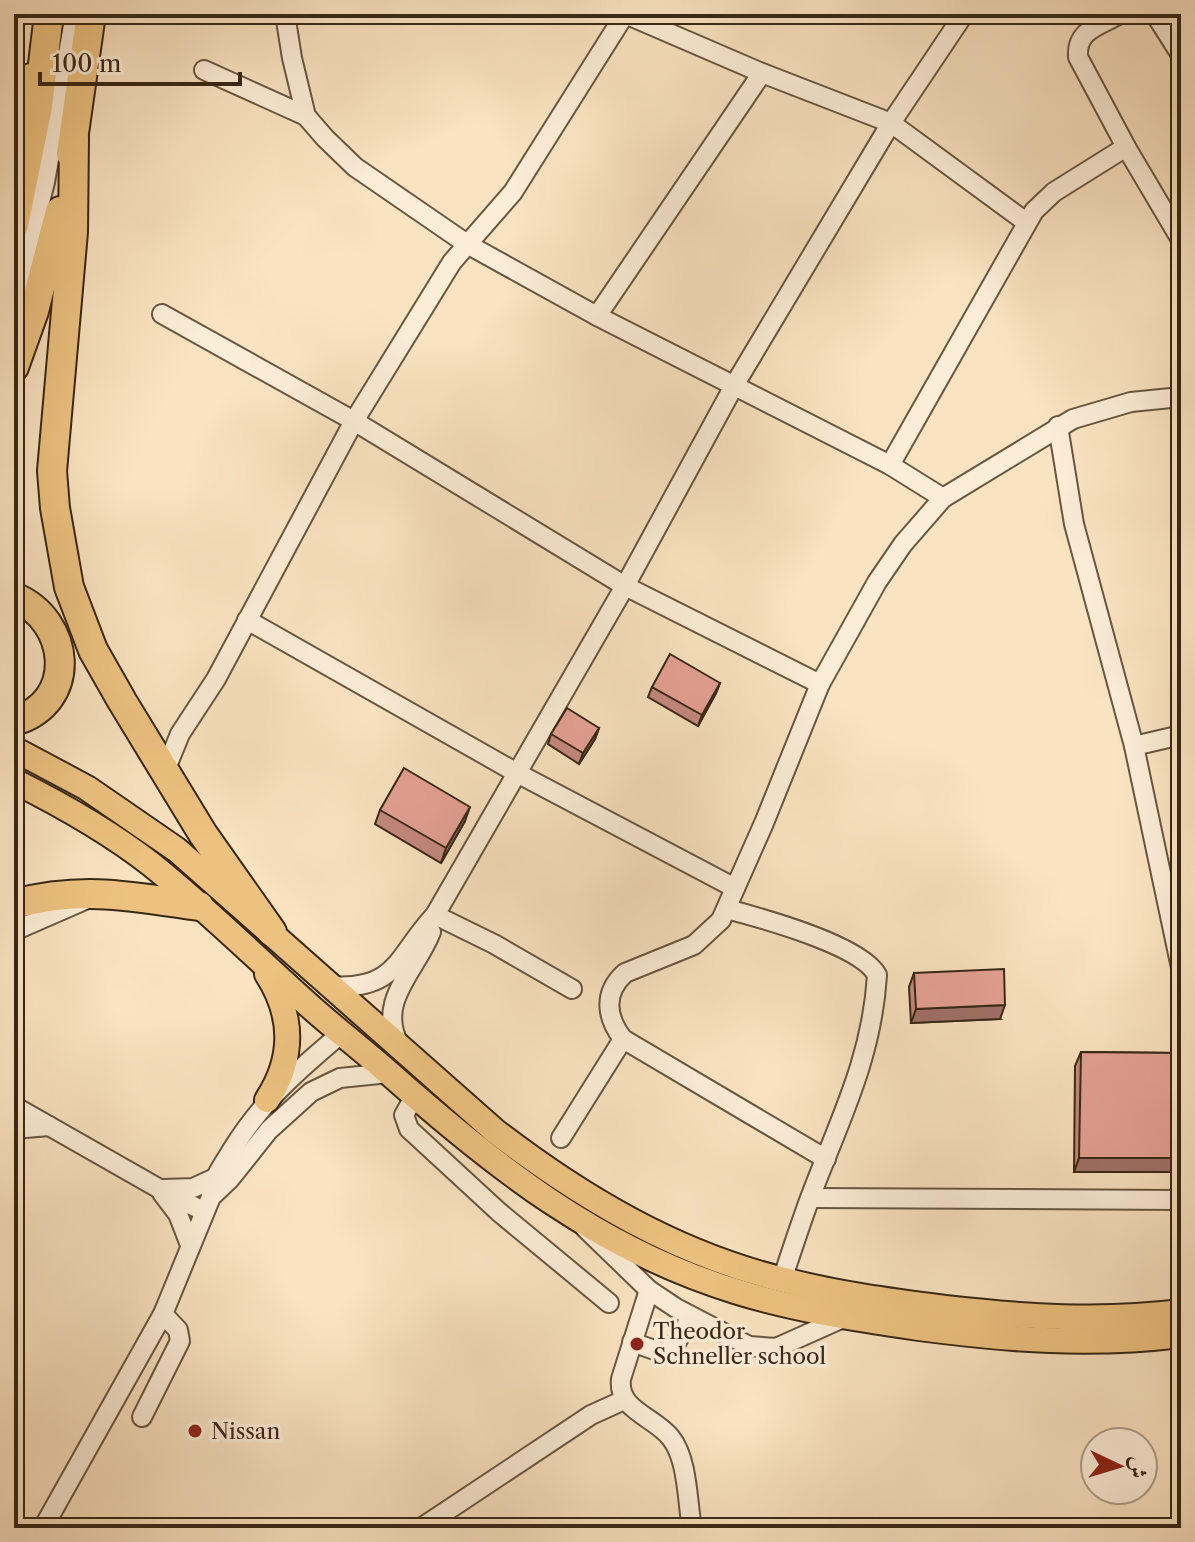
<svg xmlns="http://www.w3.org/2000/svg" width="1195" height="1542" viewBox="0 0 1195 1542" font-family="'Libre Caslon Text',Amiri,serif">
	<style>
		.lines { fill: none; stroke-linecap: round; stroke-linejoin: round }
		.minor-casing { stroke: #685640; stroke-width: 22 }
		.major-casing { stroke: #382715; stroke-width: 28 }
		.highway-casing { stroke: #382715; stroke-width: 32 }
		.minor { stroke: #fcedd7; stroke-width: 18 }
		.major { stroke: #edc280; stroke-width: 24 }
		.highway { stroke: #edc280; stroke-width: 28 }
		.wall { fill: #c58a7f; stroke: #382715; stroke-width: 2 }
		.shaded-wall { fill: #a07168; stroke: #382715; stroke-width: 2 }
		.building { fill: #e5a194; stroke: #382715; stroke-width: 2 }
		.poi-dot { fill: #8f2418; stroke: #fcedd7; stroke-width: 3 }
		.labels { text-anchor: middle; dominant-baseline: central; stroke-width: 7; stroke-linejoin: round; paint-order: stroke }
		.poi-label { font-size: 22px; fill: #382715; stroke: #fcedd7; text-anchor: start }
	</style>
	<rect width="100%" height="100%" fill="#fae3c1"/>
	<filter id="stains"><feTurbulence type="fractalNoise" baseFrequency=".0025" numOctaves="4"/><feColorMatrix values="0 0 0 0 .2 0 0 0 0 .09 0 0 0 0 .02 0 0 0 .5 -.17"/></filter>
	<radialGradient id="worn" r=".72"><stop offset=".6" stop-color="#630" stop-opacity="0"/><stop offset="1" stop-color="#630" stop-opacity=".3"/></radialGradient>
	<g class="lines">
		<!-- minor casing -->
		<g class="minor-casing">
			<g id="minor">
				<polyline points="285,14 292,58 306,116 325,138 355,167 467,244 597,316 890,465 943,498"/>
				<polyline points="625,14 762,73 891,123 1026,222"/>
				<path d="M1120,14C1099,26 1076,30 1078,57L1126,147L1181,240"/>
				<polyline points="1155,14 1181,55"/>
				<polyline points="204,70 306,116"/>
				<polyline points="14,306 45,182 75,14"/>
				<polyline points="162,314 354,421 625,586 820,684"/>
				<polyline points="597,316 762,73"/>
				<polyline points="1058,426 1074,524 1134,746 1181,968"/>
				<polyline points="890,465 1034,211 1054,192 1126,147"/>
				<polyline points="247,620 517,773 735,888"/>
				<polyline points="1134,746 1181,735"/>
				<polyline points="165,771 180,734 216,679 354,421 452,262 513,192 625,14"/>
				<path d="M727,909C761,918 861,945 877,975C872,1059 839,1121 810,1198C800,1225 791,1253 782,1280"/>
				<polyline points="435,915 494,944 572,989"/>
				<polyline points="14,931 85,900"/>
				<path d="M330,986C398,991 397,955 435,915L625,586L735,384L891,123L964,14"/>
				<path d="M400,1046C375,1002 416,971 431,932"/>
				<polyline points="414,1097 404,1115 409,1129 499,1212 609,1303"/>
				<polyline points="14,1106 158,1188 203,1211"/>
				<polyline points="14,1129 49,1126"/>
				<polyline points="561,1138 623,1039"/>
				<path d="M826,1159L623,1039C606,1017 603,993 625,973L694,945L721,920L764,823L820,684L877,582L903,544L943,498L1073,419L1131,402L1181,397"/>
				<polyline points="164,1189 193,1188 215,1178"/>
				<polyline points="162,1193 178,1214 190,1245"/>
				<path d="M211,1195C213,1177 223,1165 232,1150C261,1102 299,1069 342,1033"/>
				<polyline points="811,1198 1181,1200"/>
				<polyline points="585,1228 649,1290 676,1308 749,1346 776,1348 843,1318"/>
				<path d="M649,1290L621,1379C617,1410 655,1417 671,1438C688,1460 687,1500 692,1528"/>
				<polyline points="632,1342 660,1352 672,1350 691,1317"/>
				<polyline points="142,1417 180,1341 178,1330 163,1314"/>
				<polyline points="43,1528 163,1314 211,1197 230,1179 269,1130 311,1092 340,1078 389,1073"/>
				<polyline points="421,1528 591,1415 624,1400"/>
			</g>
		</g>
		<!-- major casing -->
		<g class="major-casing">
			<g id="major">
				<path d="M14,749L87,788L177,850L495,1131C582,1198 677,1254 784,1280C837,1294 891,1301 945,1308C1024,1317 1102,1322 1181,1312"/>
				<path d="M14,781C62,805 110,832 152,865C208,910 259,961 313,1009C338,1031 365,1052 390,1074C495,1167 599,1249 735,1291C795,1310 857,1319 919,1328C1011,1340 1089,1346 1181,1335"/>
				<path d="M267,1100C294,1059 294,1016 267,974"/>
			</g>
		</g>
		<!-- highway casing -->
		<g class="highway-casing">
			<g id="highway">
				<polyline points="14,120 31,78"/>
				<polyline points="74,138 73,232 52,471 55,508 69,587 93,650 122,701 203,834 272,932"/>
				<polyline points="71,154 91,14"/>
				<polyline points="14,225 38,106 49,14"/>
				<polyline points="14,367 34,311 60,211"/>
				<path d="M14,597C71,620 79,703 14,721"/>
				<path d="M14,904C83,886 130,896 199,906"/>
			</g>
		</g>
		<!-- minor -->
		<use href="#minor" class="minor"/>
		<!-- major -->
		<use href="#major" class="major"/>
		<!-- highway -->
		<use href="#highway" class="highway"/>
	</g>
	<!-- wall -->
	<g class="wall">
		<polygon points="720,683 716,693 698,726 648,697 652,687"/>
		<polygon points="599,728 595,739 579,764 548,744 551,734"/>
		<polygon points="380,810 465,821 441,863 375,824"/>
		<polygon points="914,973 1000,1019 911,1023 909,987"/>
		<polygon points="1081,1052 1181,1053 1181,1172 1074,1172 1075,1066"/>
	</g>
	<!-- shaded-wall -->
	<g class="shaded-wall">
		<polygon points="720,683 716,693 698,726 702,715"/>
		<polygon points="599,728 595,739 579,764 583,753"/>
		<polygon points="470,807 465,821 441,863 446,848"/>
		<polygon points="1005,1005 1000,1019 911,1023 916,1009"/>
		<polygon points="1079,1158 1181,1158 1181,1172 1074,1172"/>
	</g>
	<!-- building -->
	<g class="building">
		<polygon points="670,654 720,683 702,715 652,687"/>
		<polygon points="567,708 599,728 583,753 551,734"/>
		<polygon points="404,768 470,807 446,848 380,810"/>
		<polygon points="1004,969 1005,1005 916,1009 914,973"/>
		<polygon points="1081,1052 1181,1053 1181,1158 1079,1158"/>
	</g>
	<!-- markers -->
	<g class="poi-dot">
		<circle cx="637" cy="1344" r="8"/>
		<circle cx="195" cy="1431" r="8"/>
	</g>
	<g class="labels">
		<!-- poi labels -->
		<g class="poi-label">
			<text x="653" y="1331">Theodor<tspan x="653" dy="25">Schneller school</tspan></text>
			<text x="211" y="1431">Nissan</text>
		</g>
	</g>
	<!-- margin -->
	<rect width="1195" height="1542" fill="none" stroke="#fae3c1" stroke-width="48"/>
	<rect x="16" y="16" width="1163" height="1510" fill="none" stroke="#382715" stroke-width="4"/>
	<rect x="24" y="24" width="1147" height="1494" fill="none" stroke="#382715" stroke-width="2"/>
	<!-- north arrow -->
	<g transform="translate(1119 1466) rotate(94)"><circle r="38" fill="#fcedd7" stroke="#ae9e89" stroke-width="2"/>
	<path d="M0-6L14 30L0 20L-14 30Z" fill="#8f2418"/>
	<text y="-12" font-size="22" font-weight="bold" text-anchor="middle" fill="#382715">ش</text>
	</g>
	<!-- scale -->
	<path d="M40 72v12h200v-12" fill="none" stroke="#382715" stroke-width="4"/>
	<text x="52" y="72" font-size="24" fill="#382715" stroke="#fcedd7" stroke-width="6" paint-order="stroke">100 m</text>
	<rect width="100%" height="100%" filter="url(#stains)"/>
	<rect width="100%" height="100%" fill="url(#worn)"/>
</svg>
